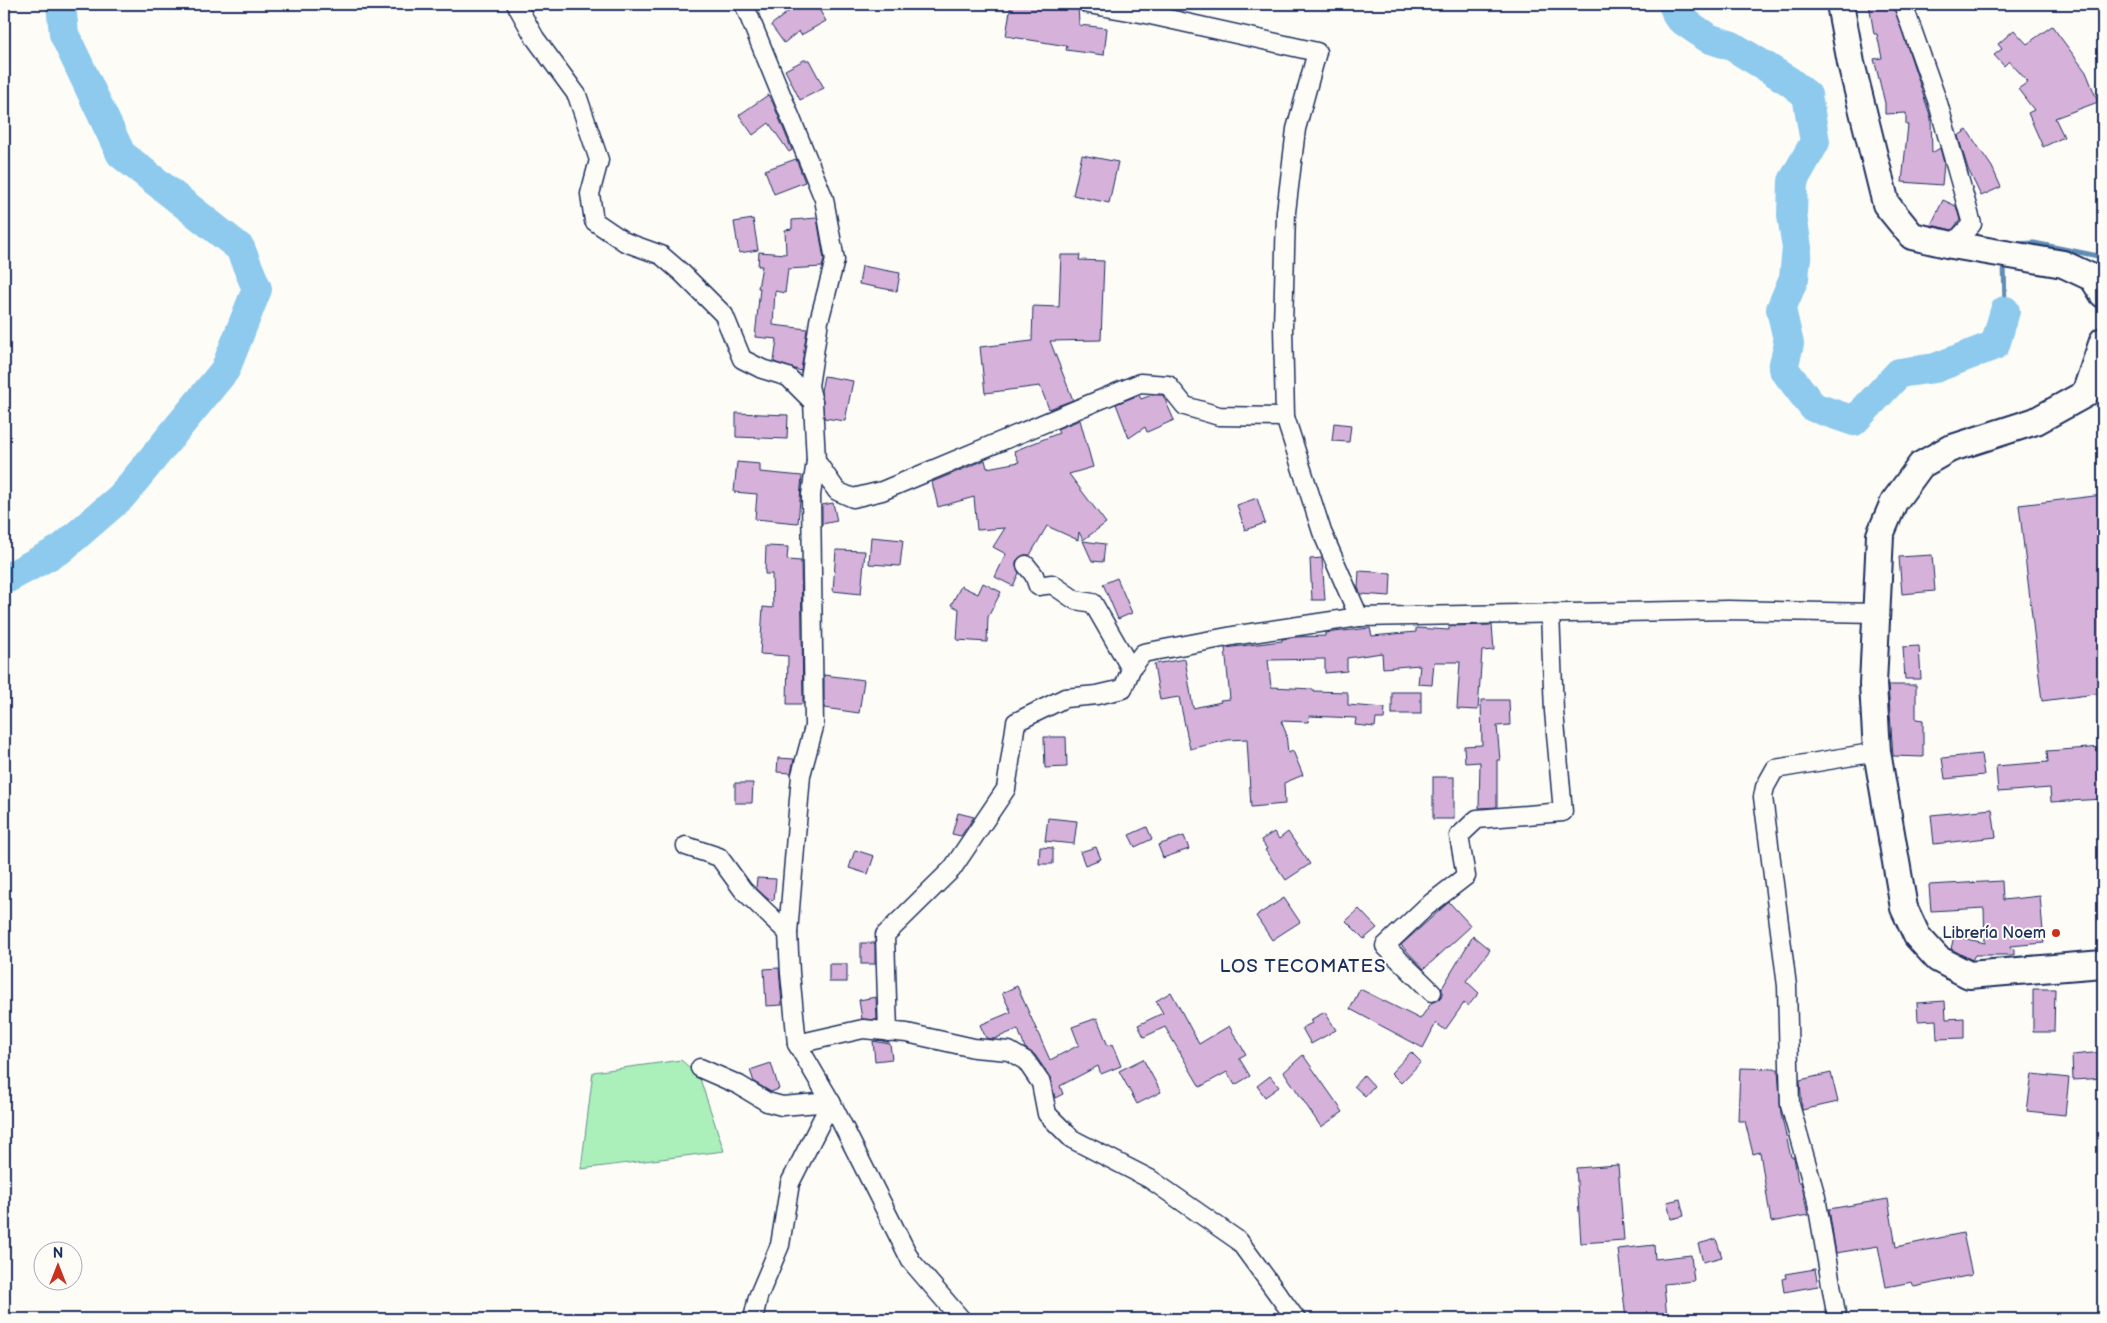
<svg xmlns="http://www.w3.org/2000/svg" width="2107" height="1323" viewBox="0 0 2107 1323" font-family="'Balsamiq Sans',sans-serif">
	<style>
		.green { fill: #abf0bb; stroke: #63908c }
		.lines { fill: none; stroke-linecap: round; stroke-linejoin: round }
		.stream { stroke: #5f8cb4; stroke-width: 5 }
		.river { stroke: #8dcaed; stroke-width: 30 }
		.building { fill: #d6b1da; stroke: #1b2f5e }
		.minor-casing { stroke: #1b2f5e; stroke-width: 21 }
		.primary-casing { stroke: #1b2f5e; stroke-width: 30 }
		.minor { stroke: #fdfcf7; stroke-width: 18 }
		.primary { stroke: #fdfcf7; stroke-width: 26 }
		.poi-dot { fill: #c8321e; stroke: #fdfcf7; stroke-width: 2 }
		.labels { text-anchor: middle; dominant-baseline: central; stroke-width: 4; stroke-linejoin: round; paint-order: stroke }
		.poi-label { font-size: 16px; fill: #1b2f5e; stroke: #fdfcf7; text-anchor: end }
		.quarter-label { font-size: 19px; letter-spacing: 1px; fill: #1b2f5e; stroke: #fdfcf7 }
	</style>
	<rect width="100%" height="100%" fill="#fdfcf7"/>
	<filter id="ink" filterUnits="userSpaceOnUse"><feTurbulence type="fractalNoise" baseFrequency=".02" numOctaves="2"/><feDisplacementMap in="SourceGraphic" scale="10" xChannelSelector="R" yChannelSelector="G"/><feConvolveMatrix kernelMatrix="1 2 1 2 8 2 1 2 1" color-interpolation-filters="sRGB"/></filter>
	<g filter="url(#ink)">
		<!-- green -->
		<polygon class="green" points="681,1060 699,1076 724,1151 581,1169 593,1072"/>
		<g class="lines">
			<!-- stream -->
			<g class="stream">
				<polyline points="2015,244 2034,243 2103,257"/>
				<polyline points="2004,260 2005,311"/>
			</g>
			<!-- river -->
			<g class="river">
				<polyline points="1673,4 1678,17 1708,38 1732,46 1789,81 1807,95 1815,142 1793,181 1792,215 1797,248 1794,278 1781,309 1789,344 1783,368 1813,407 1854,421 1899,373 1935,368 1995,345 2005,311"/>
				<polyline points="4,580 61,549 121,497 225,370 257,289 240,248 121,154 64,34 61,4"/>
			</g>
		</g>
		<!-- building -->
		<g class="building">
			<polygon points="785,4 816,4 826,21 801,35 799,31 784,43 771,25 788,12"/>
			<polygon points="1011,4 1078,4 1079,25 1107,28 1104,55 1066,50 1067,46 1006,36"/>
			<polygon points="1869,4 1893,4 1931,118 1932,153 1940,148 1944,163 1942,185 1902,182 1908,125 1906,125 1906,113 1885,114 1885,103 1874,59 1882,58 1877,34 1874,34"/>
			<polygon points="2052,26 2086,72 2098,102 2055,118 2064,137 2043,147 2028,113 2034,110 2018,89 2028,82 2009,61 2004,66 1994,55 2002,49 1998,44 2014,30 2027,44"/>
			<polygon points="804,60 809,60 824,88 800,100 785,70"/>
			<polygon points="768,95 773,103 792,150 789,152 769,123 753,135 739,115"/>
			<polygon points="1967,130 1992,167 2001,187 1981,196 1968,169 1958,136"/>
			<polygon points="1082,155 1118,162 1109,203 1073,195"/>
			<polygon points="796,159 805,182 774,194 765,170"/>
			<polygon points="1943,200 1956,206 1960,220 1952,230 1931,225"/>
			<polygon points="817,218 824,260 822,267 788,269 785,293 775,291 773,325 807,329 801,371 774,362 777,339 755,337 760,288 758,288 762,266 758,266 759,252 786,254 785,230 792,229 792,220"/>
			<polygon points="753,219 758,250 739,253 734,222"/>
			<polygon points="1061,255 1080,255 1079,260 1104,261 1101,340 1050,341 1073,400 1049,409 1040,386 985,393 980,347 1032,341 1033,306 1059,307"/>
			<polygon points="862,266 900,273 897,291 859,284"/>
			<polygon points="824,376 853,381 845,421 824,418 821,391"/>
			<polygon points="1139,395 1141,399 1152,395 1163,395 1174,420 1147,432 1145,427 1129,438 1116,404"/>
			<polygon points="736,413 788,415 787,439 736,437"/>
			<polygon points="1080,420 1093,467 1069,474 1106,523 1083,540 1079,532 1078,540 1047,526 1030,555 1024,555 1016,561 1016,567 1019,573 1013,586 995,577 1006,554 993,547 1005,528 977,530 974,497 938,507 932,482 985,460 987,468 1019,462 1014,451 1059,433 1057,429"/>
			<polygon points="1334,423 1351,425 1349,442 1332,441"/>
			<polygon points="737,462 760,464 760,472 802,476 798,523 755,519 757,494 734,492"/>
			<polygon points="2103,495 2103,693 2042,701 2019,505"/>
			<polygon points="1257,498 1265,523 1245,530 1237,505"/>
			<polygon points="833,503 837,521 822,524 822,505"/>
			<polygon points="871,537 903,540 900,566 869,564"/>
			<polygon points="1083,541 1105,544 1103,562 1092,561"/>
			<polygon points="766,546 788,547 787,560 801,561 803,704 787,704 788,656 760,654 763,607 773,608 772,574 765,574"/>
			<polygon points="836,550 865,551 861,594 833,591"/>
			<polygon points="1932,555 1935,591 1902,594 1899,557"/>
			<polygon points="1322,558 1325,600 1312,600 1310,559"/>
			<polygon points="1359,571 1391,573 1390,596 1361,594 1358,588"/>
			<polygon points="1117,578 1132,613 1118,619 1103,584"/>
			<polygon points="983,583 1001,592 988,617 987,642 957,640 959,609 951,605 961,586 978,594"/>
			<polygon points="1492,625 1494,650 1482,651 1478,710 1457,709 1460,662 1434,662 1432,685 1418,684 1420,665 1383,668 1382,653 1347,658 1347,671 1325,673 1325,659 1268,660 1271,687 1313,689 1313,691 1347,692 1348,694 1348,705 1385,708 1384,719 1376,719 1375,727 1355,725 1356,718 1309,716 1308,722 1281,721 1286,733 1288,753 1293,751 1303,775 1284,783 1285,804 1251,807 1247,739 1228,740 1190,749 1179,697 1160,700 1154,664 1185,659 1193,708 1221,702 1220,700 1230,699 1225,648 1282,641 1282,639 1296,637 1325,636 1325,633 1370,628 1372,636 1416,632 1416,628 1449,630 1449,626"/>
			<polygon points="1919,646 1921,679 1905,679 1903,647"/>
			<polygon points="824,675 864,680 859,713 824,708"/>
			<polygon points="1888,685 1916,685 1916,719 1923,720 1923,757 1893,756"/>
			<rect x="1392" y="692" width="29" height="22"/>
			<polygon points="1481,700 1509,700 1510,725 1497,726 1500,760 1497,760 1497,807 1479,808 1480,762 1465,763 1464,746 1482,745"/>
			<polygon points="1044,737 1066,737 1067,767 1045,768"/>
			<polygon points="2103,747 2103,799 2051,802 2050,788 1998,792 1996,766 2048,762 2047,751"/>
			<polygon points="1981,754 1984,775 1945,779 1942,758"/>
			<polygon points="778,758 794,759 791,773 777,772"/>
			<rect x="1433" y="777" width="21" height="42"/>
			<polygon points="735,783 753,783 752,803 735,803"/>
			<polygon points="1992,809 1996,837 1934,844 1931,815"/>
			<polygon points="958,813 974,817 961,836 952,834"/>
			<polygon points="1048,818 1077,821 1074,844 1045,841"/>
			<polygon points="1147,827 1152,839 1135,847 1129,835"/>
			<polygon points="1274,832 1279,839 1288,832 1310,864 1286,880 1265,850 1267,849 1261,840"/>
			<polygon points="1184,836 1189,849 1163,858 1158,845"/>
			<polygon points="1040,847 1053,848 1053,864 1039,864"/>
			<polygon points="1096,847 1101,859 1085,865 1080,852"/>
			<polygon points="855,850 874,856 868,874 849,868"/>
			<polygon points="757,878 776,879 774,900 768,899 756,888"/>
			<polygon points="2002,881 2003,900 2040,896 2044,943 2010,946 2010,948 2014,949 2014,955 1975,955 1972,960 1951,949 1954,936 1985,943 1984,908 1931,911 1929,885"/>
			<polygon points="1284,898 1300,922 1272,940 1256,916"/>
			<polygon points="1449,902 1471,926 1424,969 1401,945"/>
			<polygon points="1359,909 1377,928 1364,939 1346,921"/>
			<polygon points="1473,936 1490,950 1466,981 1479,993 1468,1006 1464,1003 1445,1030 1436,1023 1423,1048 1350,1009 1360,989 1420,1019 1432,1002 1440,999 1442,994 1442,988"/>
			<rect x="861" y="943" width="14" height="21"/>
			<rect x="829" y="964" width="18" height="18"/>
			<polygon points="779,968 782,1005 766,1006 764,969"/>
			<polygon points="1017,986 1050,1060 1079,1045 1072,1027 1097,1018 1108,1046 1112,1044 1121,1066 1101,1074 1098,1066 1060,1086 1063,1094 1055,1098 1050,1077 1035,1055 1025,1048 1018,1029 994,1039 986,1038 980,1025 1011,1012 1002,993"/>
			<polygon points="2033,989 2055,989 2054,1032 2033,1032"/>
			<polygon points="1171,992 1199,1044 1229,1026 1246,1054 1239,1058 1250,1076 1235,1085 1227,1072 1200,1087 1165,1027 1144,1037 1138,1025 1163,1013 1156,1001"/>
			<polygon points="876,997 877,1020 862,1019 859,1000"/>
			<polygon points="1945,1001 1946,1019 1964,1018 1964,1038 1937,1039 1936,1020 1918,1021 1917,1003"/>
			<polygon points="1325,1012 1336,1030 1311,1044 1302,1028 1312,1023 1310,1020"/>
			<polygon points="873,1041 890,1044 892,1059 875,1061"/>
			<polygon points="1411,1052 1421,1062 1401,1083 1391,1073"/>
			<polygon points="2103,1052 2103,1078 2073,1080 2072,1055"/>
			<polygon points="1303,1055 1343,1112 1321,1127 1284,1072"/>
			<polygon points="1143,1059 1161,1092 1137,1104 1119,1071"/>
			<polygon points="771,1063 779,1089 771,1092 754,1082 750,1070"/>
			<polygon points="1740,1068 1778,1069 1781,1114 1791,1157 1794,1157 1798,1182 1801,1182 1808,1215 1771,1222 1760,1152 1753,1154 1745,1121 1738,1121"/>
			<polygon points="1831,1073 1838,1102 1802,1110 1800,1080"/>
			<polygon points="2032,1074 2069,1078 2065,1115 2027,1111"/>
			<polygon points="1364,1075 1374,1086 1365,1096 1354,1086"/>
			<polygon points="1270,1076 1279,1087 1265,1097 1257,1086"/>
			<polygon points="1618,1165 1624,1240 1581,1243 1576,1168"/>
			<polygon points="1680,1199 1684,1216 1671,1219 1667,1202"/>
			<polygon points="1888,1199 1896,1247 1963,1233 1972,1275 1914,1287 1912,1282 1886,1287 1878,1246 1836,1253 1829,1209"/>
			<polygon points="1716,1239 1722,1257 1703,1262 1698,1244"/>
			<polygon points="1654,1245 1655,1259 1691,1255 1694,1281 1664,1284 1667,1319 1626,1319 1618,1249"/>
			<polygon points="1815,1269 1818,1286 1784,1292 1782,1279 1786,1278 1785,1274"/>
		</g>
		<g class="lines">
			<!-- minor casing -->
			<g class="minor-casing">
				<g id="minor">
					<polyline points="516,4 535,38 577,95 599,160 590,194 594,221 625,242 661,255 682,273 724,315 742,359 762,369 788,377 813,402"/>
					<polyline points="744,4 824,199 835,260 819,321 809,386 813,402 816,461 811,495 814,727 801,775 788,933 790,973 797,1044 831,1102 911,1261 961,1319"/>
					<polyline points="1088,4 1146,14 1317,52 1296,129 1286,212 1283,327 1285,417 1322,532 1359,617"/>
					<polyline points="1903,4 1938,103 1972,224 1952,245"/>
					<polyline points="816,461 837,491 853,498 882,491 1140,383 1168,385 1185,406 1219,416 1285,417"/>
					<polyline points="1026,565 1034,575 1038,586 1052,584 1075,600 1093,603 1131,669"/>
					<polyline points="686,846 719,857 743,890 788,933"/>
					<polyline points="1432,992 1385,946 1426,907 1466,876 1459,836 1477,819 1563,812 1554,711 1550,613"/>
					<polyline points="888,1032 885,935 952,869 1006,789 1016,722 1065,698 1097,695 1123,689 1131,669 1143,653 1238,635 1359,617 1728,610 1876,613"/>
					<polyline points="797,1044 863,1029 907,1033 974,1048 1009,1051 1026,1061 1041,1083 1047,1114 1072,1139 1150,1179 1239,1241 1296,1319"/>
					<polyline points="700,1068 739,1085 767,1102 782,1106 831,1102"/>
					<polyline points="753,1319 758,1297 780,1245 790,1183 831,1102"/>
					<polyline points="1837,1319 1816,1197 1790,1105 1787,986 1763,797 1765,787 1775,769 1877,752"/>
				</g>
			</g>
			<!-- primary casing -->
			<g class="primary-casing">
				<g id="primary">
					<polyline points="1840,4 1851,63 1886,204 1912,236 1952,245 2063,264 2093,278 2103,294"/>
					<polyline points="2103,341 2085,394 2036,421 1949,449 1921,465 1894,502 1880,535 1873,684 1877,752 1904,908 1917,936 1938,959 1969,975 2103,964"/>
				</g>
			</g>
			<!-- minor -->
			<use href="#minor" class="minor"/>
			<!-- primary -->
			<use href="#primary" class="primary"/>
		</g>
	</g>
	<!-- markers -->
	<circle class="poi-dot" cx="2056" cy="933" r="5"/>
	<g class="labels">
		<!-- poi labels -->
		<g class="poi-label">
			<text x="2046" y="933">Librería Noem</text>
		</g>
		<!-- quarter labels -->
		<g class="quarter-label">
			<text x="1303" y="966">LOS TECOMATES</text>
		</g>
	</g>
	<!-- margin -->
	<rect width="2107" height="1323" fill="none" stroke="#fdfcf7" stroke-width="20"/>
	<rect x="10" y="10" width="2087" height="1303" fill="none" stroke="#1b2f5e" stroke-width="2" filter="url(#ink)"/>
	<!-- north arrow -->
	<g transform="translate(58 1266)"><circle r="24" fill="#fdfcf7" stroke="#a3aaba"/>
	<path d="M0-4L9 19L0 12L-9 19Z" fill="#c8321e"/>
	<text y="-8" font-size="14" font-weight="bold" text-anchor="middle" fill="#1b2f5e">N</text>
	</g>
</svg>
